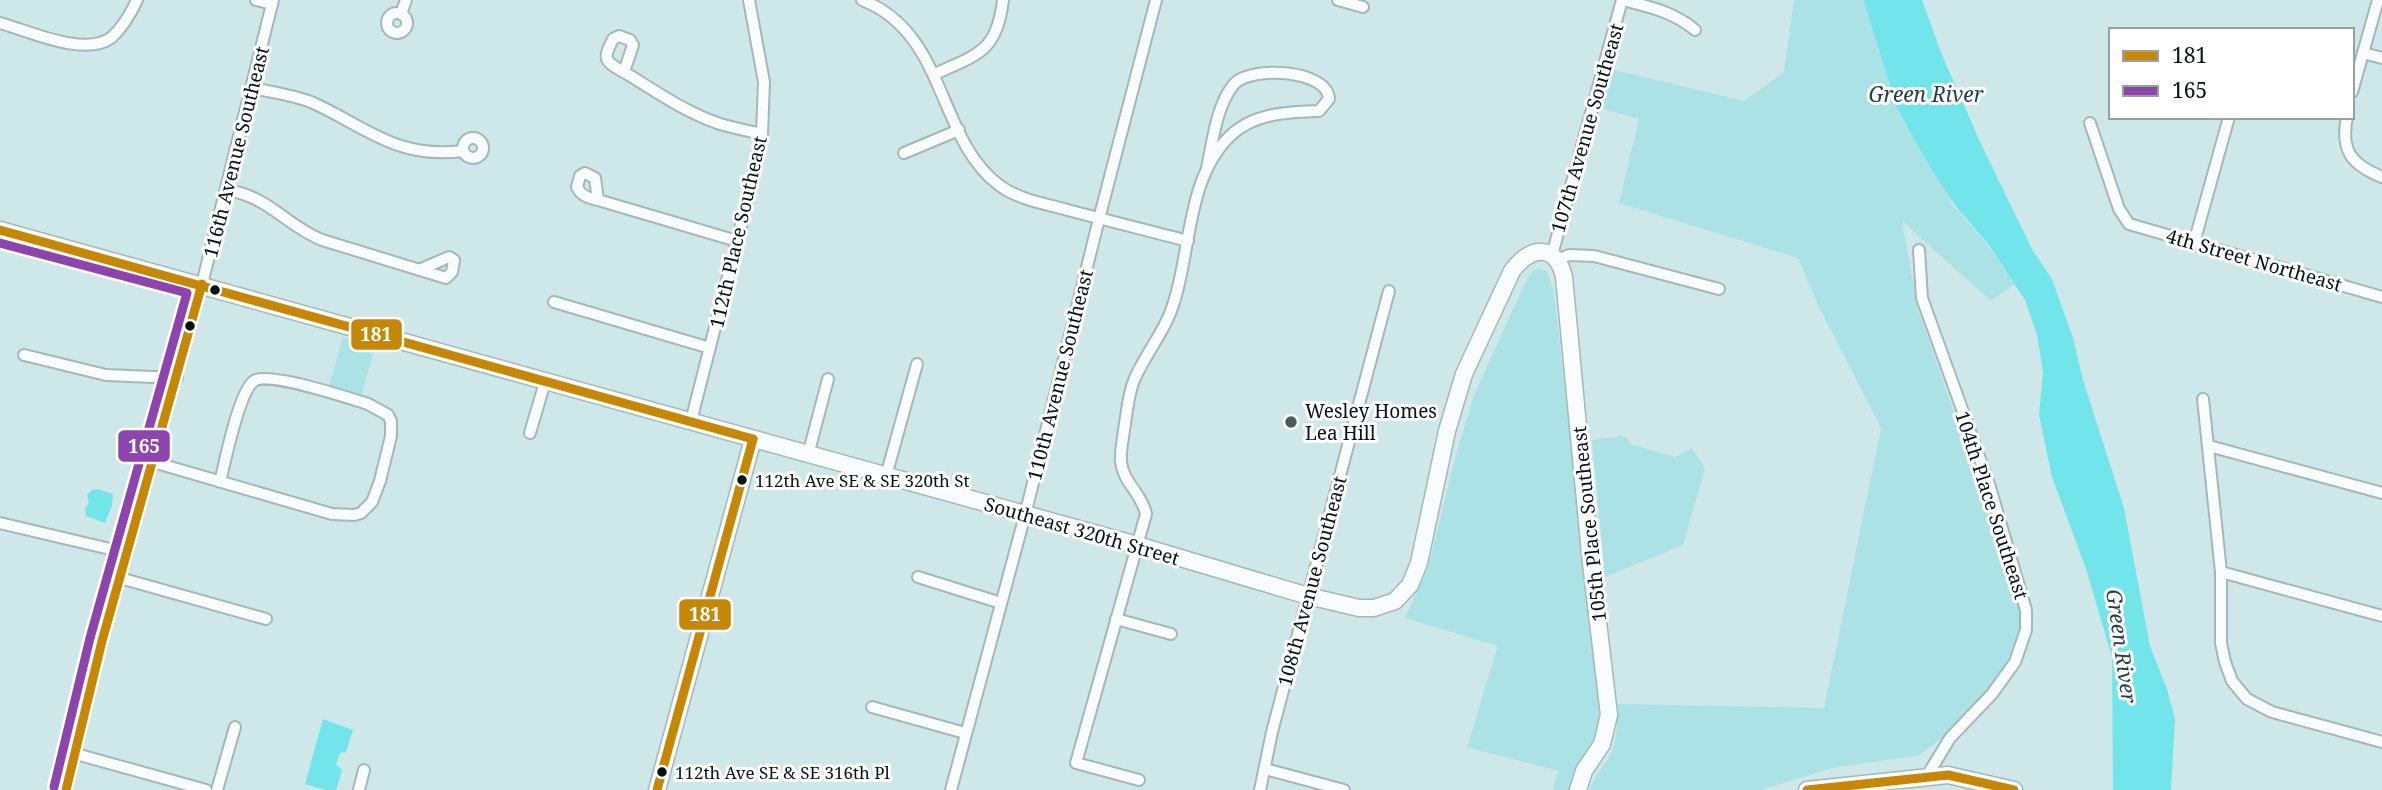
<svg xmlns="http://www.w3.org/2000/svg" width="2382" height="790" viewBox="0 0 2382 790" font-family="'Noto Serif',serif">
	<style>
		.green { fill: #aae2e5 }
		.water { fill: #72e5ea }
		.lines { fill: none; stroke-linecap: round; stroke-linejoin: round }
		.street-casing { stroke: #a4b8b9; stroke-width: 14 }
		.secondary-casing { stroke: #a4b8b9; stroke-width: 19 }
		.street { stroke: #f8fcfc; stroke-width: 10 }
		.secondary { stroke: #f8fcfc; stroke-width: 16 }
		.bus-1-casing { stroke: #fff; stroke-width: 14 }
		.bus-2-casing { stroke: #fff; stroke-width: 14 }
		.bus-1 { stroke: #c68804; stroke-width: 9 }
		.bus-2 { stroke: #8e44ad; stroke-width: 9 }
		.bus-dot { fill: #021112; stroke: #fff; stroke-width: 2.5 }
		.poi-dot { fill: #495c5d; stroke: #fff; stroke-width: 2.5 }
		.labels { text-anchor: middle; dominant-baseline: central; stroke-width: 6; stroke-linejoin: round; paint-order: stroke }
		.bus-label { font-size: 17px; fill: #021112; stroke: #fff; text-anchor: start }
		.street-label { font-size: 19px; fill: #021112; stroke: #fff }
		.poi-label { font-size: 19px; fill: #021112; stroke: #fff; text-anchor: start }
		.water-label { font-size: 21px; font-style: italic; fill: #263f40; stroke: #fff }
		.line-badge { stroke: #fff; stroke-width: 2.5 }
		.badge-label { font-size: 19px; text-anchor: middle; font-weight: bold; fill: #fff }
	</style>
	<rect width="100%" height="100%" fill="#cee8e9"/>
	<!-- green -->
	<g class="green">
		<path d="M1794,0H1881L1972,206L1949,201L1988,245L2015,284L1991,301L1902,221L1918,309L2019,600L2021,620L2018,638L2001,673L1975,706L1951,731L1920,755L1832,768L1761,790H1590C1594,776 1603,768 1610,755C1618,739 1617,722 1618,704L1824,708L1881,428L1816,301L1798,258L1619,203L1639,119L1600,108L1610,69L1744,101L1784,72Z"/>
		<path d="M1538,268L1547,271L1554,293L1601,708C1599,719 1597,732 1592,742C1581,761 1572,766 1573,790H1553L1558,771L1467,747L1498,646L1405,618L1428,568L1456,455L1474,395L1526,281L1533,271Z"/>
		<polygon points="343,337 375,346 362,395 329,386"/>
		<polygon points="1622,436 1628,439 1629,444 1675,457 1692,448 1705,468 1683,545 1605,577 1592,440"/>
	</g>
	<!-- water -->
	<g class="water">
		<polygon points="1864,0 1922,0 1942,55 1981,144 2033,251 2052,279 2073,338 2083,380 2124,508 2150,646 2167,689 2175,719 2171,790 2113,790 2112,657 2086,569 2052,477 2039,415 2043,372 2037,335 2025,300 1989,245 1957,208 1932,170 1897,108"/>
		<polygon points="98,489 113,494 112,506 105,523 86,516 85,509 89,502 87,495 92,490"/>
		<polygon points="323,719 353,730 346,752 340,753 336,764 342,770 336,790 326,790 305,784"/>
	</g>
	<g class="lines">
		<!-- street casing -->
		<g class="street-casing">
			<g id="street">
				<polyline points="256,0 272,4"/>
				<path d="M862,0C947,33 937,139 999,185C1017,199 1042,203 1064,209C1105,220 1146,230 1188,241"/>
				<polyline points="1338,0 1363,7"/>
				<path d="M1623,0C1650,7 1674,12 1695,30"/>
				<circle cx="397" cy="23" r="10"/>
				<polyline points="401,14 406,0"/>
				<path d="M0,23C29,31 86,58 112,37C123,27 131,13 137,0"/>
				<polyline points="2363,53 2382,58"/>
				<path d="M624,72L633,45L630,40L619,36L613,39C611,44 605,53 607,59C610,66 623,71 629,75C658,93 687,113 720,124C734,128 748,131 762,134"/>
				<path d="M935,74C978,54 997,52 1003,0"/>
				<path d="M252,88C271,92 293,95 311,102C367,127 395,159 463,151"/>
				<polyline points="2352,92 2378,0"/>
				<path d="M2347,117C2340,151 2352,165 2382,177"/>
				<polyline points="2090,123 2119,209 2129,224 2382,297"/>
				<circle cx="473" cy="148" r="10"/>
				<polyline points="904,153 959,130"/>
				<path d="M227,190C270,197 285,225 322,240L446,278L452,272L454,260L449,257L419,270"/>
				<path d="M598,200L595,178L585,173L580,176L577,187C581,196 589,198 598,200L737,241"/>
				<polyline points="2194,243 2229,117"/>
				<polyline points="1919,250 1922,298 1989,484 2026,610 2026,630 2015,662 1992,694 1950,738 1927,776"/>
				<polyline points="1552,255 1622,0"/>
				<polyline points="1557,260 1569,255 1594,256 1719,289"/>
				<polyline points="554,302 710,348"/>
				<polyline points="24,355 106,375 177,378"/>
				<polyline points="2203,399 2221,572 2221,643 2225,662 2232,681 2247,699 2272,712 2382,742"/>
				<polyline points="691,421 754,175 762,134 764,82 749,0"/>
				<polyline points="530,433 545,382"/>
				<polyline points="2209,446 2382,493"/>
				<polyline points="808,455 828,379"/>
				<path d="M153,462L332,514L354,515L361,513L372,502L380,481L391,436V421L388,415L368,404C349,398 267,371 254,381C239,391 225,462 220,482"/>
				<polyline points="886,476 917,364"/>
				<polyline points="0,523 127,553"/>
				<polyline points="2221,572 2382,616"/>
				<polyline points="918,577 1001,603"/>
				<polyline points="120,578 266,619"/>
				<polyline points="1116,619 1171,634"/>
				<polyline points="872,707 965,733"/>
				<polyline points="76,754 206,790"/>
				<polyline points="1265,769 1344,790"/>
				<path d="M1139,780L1076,763L1146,514C1142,494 1123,482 1121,462C1120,451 1123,440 1124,430C1127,413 1128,393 1135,378C1147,351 1166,330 1174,302C1191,249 1187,179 1229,137C1253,113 1287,112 1319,111L1329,99C1328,70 1252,65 1234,84C1216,106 1213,141 1207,168"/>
				<polyline points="66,790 102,641 202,284 273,0"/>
				<polyline points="217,790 235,727"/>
				<polyline points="359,790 364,770"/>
				<polyline points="951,790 1025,515 1099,219 1156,0"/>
				<polyline points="1260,790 1272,732 1389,291"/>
			</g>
		</g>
		<!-- secondary casing -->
		<g class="secondary-casing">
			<g id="secondary">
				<path d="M0,230L1137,545L1308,596L1359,608H1374L1395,601L1410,585L1419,563L1447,431L1464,374L1512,271C1530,246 1556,243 1564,277L1590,554L1609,715L1602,744L1584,771L1578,790"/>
				<polyline points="657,790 753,439"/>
				<polyline points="1807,790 1948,775 2014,790"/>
			</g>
		</g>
		<!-- street -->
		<use href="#street" class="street"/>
		<!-- secondary -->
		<use href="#secondary" class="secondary"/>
		<!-- bus-1 casing -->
		<g class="bus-1-casing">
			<g id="bus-1">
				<polyline points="0,230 753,439"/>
				<polyline points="66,790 102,641 202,284"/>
				<polyline points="657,790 753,439"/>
				<polyline points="1807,790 1948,775 2014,790"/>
			</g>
		</g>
		<!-- bus-2 casing -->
		<g class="bus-2-casing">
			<polyline id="bus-2" points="0,243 187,293 90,638 54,787"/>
		</g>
		<!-- bus-1 -->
		<use href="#bus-1" class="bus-1"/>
		<!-- bus-2 -->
		<use href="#bus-2" class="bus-2"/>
	</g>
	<!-- markers -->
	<g class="bus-dot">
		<circle cx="215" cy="290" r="6"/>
		<circle cx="190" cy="326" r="6"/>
		<circle cx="742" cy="480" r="6"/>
		<circle cx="662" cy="772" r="6"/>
	</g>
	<circle class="poi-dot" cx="1291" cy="422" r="7"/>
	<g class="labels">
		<!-- bus labels -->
		<g class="bus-label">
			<text x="755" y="480">112th Ave SE &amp; SE 320th St</text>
			<text x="675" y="772">112th Ave SE &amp; SE 316th Pl</text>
		</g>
		<!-- street labels -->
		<g class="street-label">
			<text transform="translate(1587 128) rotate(-74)">107th Avenue Southeast</text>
			<text transform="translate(236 152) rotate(-76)">116th Avenue Southeast</text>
			<text transform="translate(738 232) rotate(-77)">112th Place Southeast</text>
			<text transform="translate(2254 260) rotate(16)">4th Street Northeast</text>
			<text transform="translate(1060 375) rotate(-76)">110th Avenue Southeast</text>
			<text transform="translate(1992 505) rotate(72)">104th Place Southeast</text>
			<text transform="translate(1589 524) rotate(-96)">105th Place Southeast</text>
			<text transform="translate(1082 531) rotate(16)">Southeast 320th Street</text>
			<text transform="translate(1312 581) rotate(-75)">108th Avenue Southeast</text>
		</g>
		<!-- poi labels -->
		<g class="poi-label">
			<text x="1305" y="411">Wesley Homes<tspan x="1305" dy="22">Lea Hill</tspan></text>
		</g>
		<!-- water labels -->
		<g class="water-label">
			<text x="1926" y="94">Green River</text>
			<text transform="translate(2122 646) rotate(82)">Green River</text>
		</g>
	</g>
	<g class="line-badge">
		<rect x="350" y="318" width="53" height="33" rx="7" fill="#c68804"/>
		<rect x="117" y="429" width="54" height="34" rx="7" fill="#8e44ad"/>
		<rect x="678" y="598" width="54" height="33" rx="7" fill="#c68804"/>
	</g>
	<g class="badge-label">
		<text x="376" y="341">181</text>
		<text x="144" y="453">165</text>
		<text x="705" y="621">181</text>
	</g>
	<!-- legend -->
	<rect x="2109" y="28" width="245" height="91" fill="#ffffff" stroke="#9aa0a0" stroke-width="2"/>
	<rect x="2123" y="51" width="35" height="10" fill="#c68804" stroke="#9aa0a0" stroke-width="2"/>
	<text x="2172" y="63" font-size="21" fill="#021112">181</text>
	<rect x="2123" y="86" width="35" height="10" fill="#8e44ad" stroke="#9aa0a0" stroke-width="2"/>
	<text x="2172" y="98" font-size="21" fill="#021112">165</text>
</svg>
